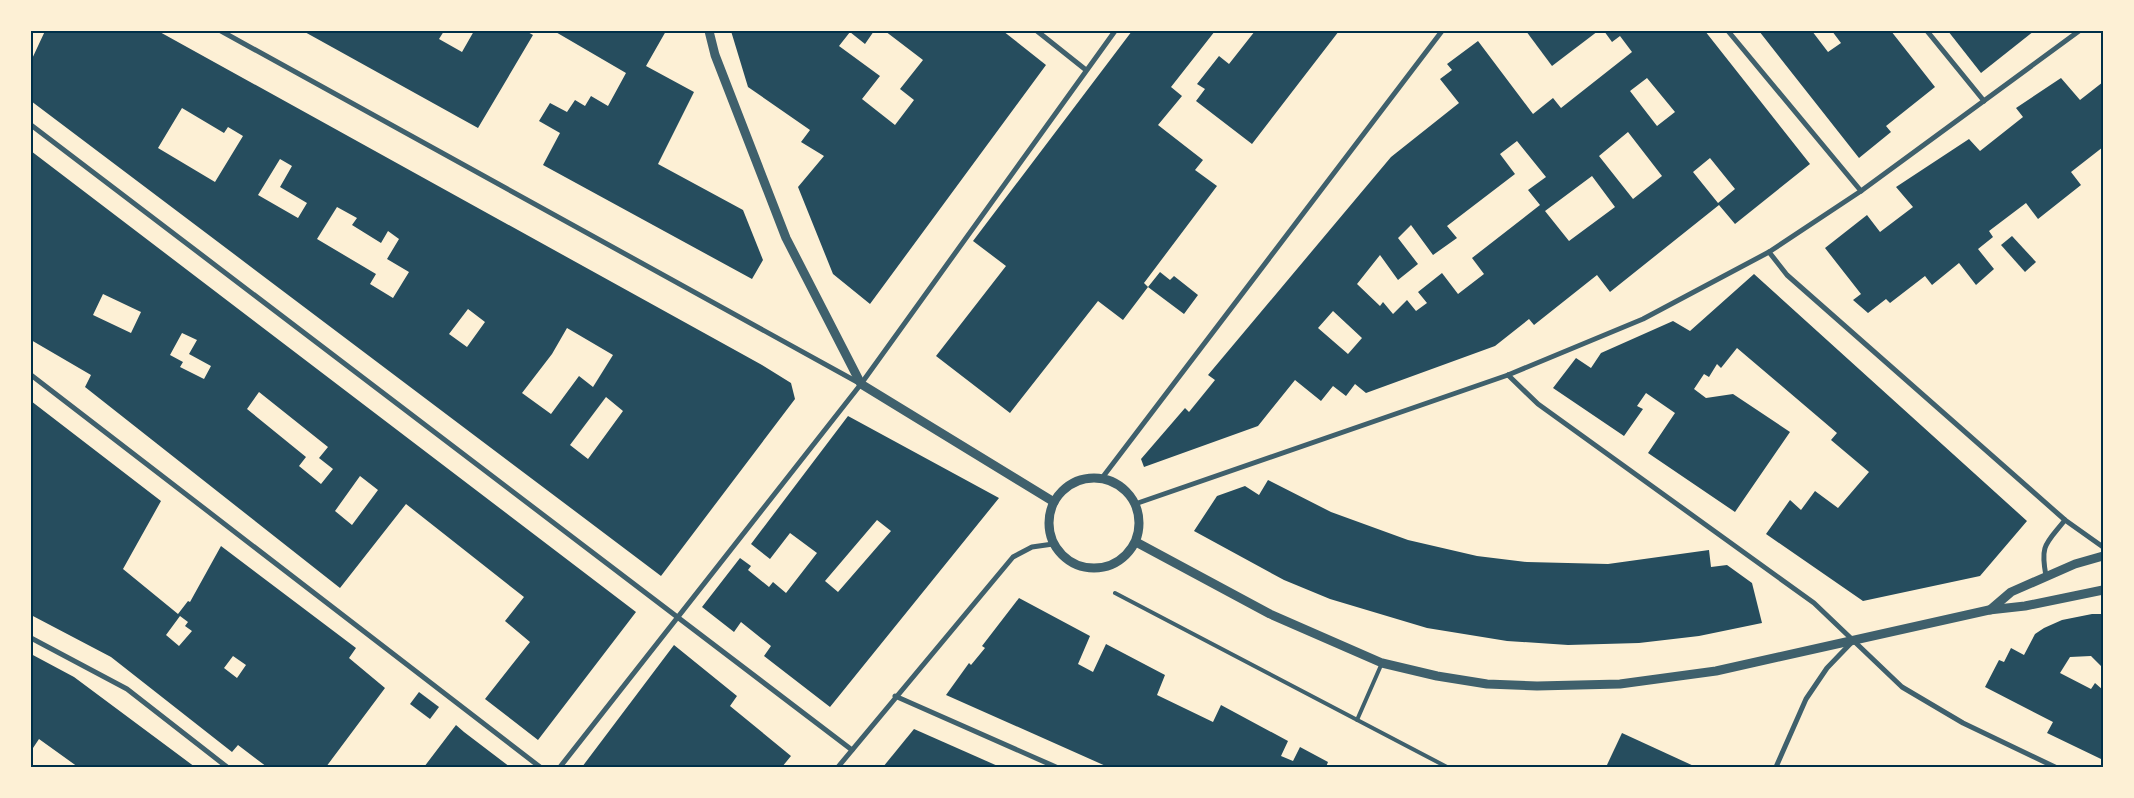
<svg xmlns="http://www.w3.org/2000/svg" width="2134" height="798" viewBox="0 0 2134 798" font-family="'DejaVu Sans',sans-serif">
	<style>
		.building { fill: #264d5e; fill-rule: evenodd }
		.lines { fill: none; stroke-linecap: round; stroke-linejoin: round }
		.service { stroke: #3f606c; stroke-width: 4 }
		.minor { stroke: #3f606c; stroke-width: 5 }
		.tertiary { stroke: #3f606c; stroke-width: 9 }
		.neatline { fill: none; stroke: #003049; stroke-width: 2 }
	</style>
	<rect width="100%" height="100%" fill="#fdf0d5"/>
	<!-- building -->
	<g class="building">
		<path d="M45,31H158L762,365L791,383L795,399L661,576L31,101V61ZM182,108L224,133L228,127L243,136L215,182L158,148ZM280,159L292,166L280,187L307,203L298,218L258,195ZM337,207L357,218L352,225L381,243L388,231L399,239L387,259L409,272L393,298L370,284L376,274L317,239ZM468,309L485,322L467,347L449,334ZM567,328L613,355L593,387L579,376L551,414L522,393L552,354ZM606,397L623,411L588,459L570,445Z"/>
		<polygon points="303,31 444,31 439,39 462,52 474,31 526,31 533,35 478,128"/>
		<polygon points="554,31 666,31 646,66 694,92 658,164 743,210 763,260 752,279 543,165 560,133 539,121 550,103 567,112 575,100 585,106 591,96 608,106 626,73"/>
		<polygon points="731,31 874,31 865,44 850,32 839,46 880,76 862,99 895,125 914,100 900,89 923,60 885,31 1003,31 1046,65 870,304 833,274 798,187 824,156 801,142 810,130 748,87"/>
		<polygon points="1132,31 1215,31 1171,87 1182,96 1158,125 1203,160 1195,170 1217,186 1144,283 1148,287 1123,320 1098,301 1010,413 936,356 1006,266 973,241"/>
		<polygon points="1255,31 1339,31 1252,144 1196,101 1205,89 1197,84 1219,56 1229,64"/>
		<polygon points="1526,31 1598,31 1552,66"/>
		<path d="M1604,31H1705L1810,164L1735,224L1719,205L1610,292L1597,275L1534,325L1529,319L1495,346L1366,393L1355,384L1346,396L1333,386L1321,401L1295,380L1258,426L1144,467L1141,459L1185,408L1189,412L1215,380L1208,375L1391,157L1459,103L1440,79L1452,70L1447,64L1478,41L1533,114L1553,98L1561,108L1632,52L1620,36L1612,42ZM1647,78L1675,112L1657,126L1630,91ZM1628,132L1662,176L1633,199L1599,156ZM1517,141L1546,177L1528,190L1540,205L1472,258L1484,274L1458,294L1442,273L1418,292L1427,303L1416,311L1407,300L1393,314L1383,302L1380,306L1357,284L1380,255L1398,280L1418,264L1398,238L1411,225L1433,255L1457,238L1447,226L1515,174L1500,154ZM1710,158L1735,189L1718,203L1693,172ZM1592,176L1615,207L1569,241L1545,211ZM1333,311L1362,338L1348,354L1318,328Z"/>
		<polygon points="1759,31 1812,31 1828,52 1841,43 1832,31 1891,31 1935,87 1886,126 1891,132 1859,158"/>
		<polygon points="1948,31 2034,31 1981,73"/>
		<polygon points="2061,78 2080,100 2103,82 2103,147 2071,172 2081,185 2038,219 2026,203 1989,231 1993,237 1978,249 1994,269 1976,285 1959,263 1932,285 1925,276 1890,303 1886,299 1868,313 1853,300 1861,294 1825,248 1867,215 1880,232 1913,207 1896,187 1969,139 1980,151 2023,117 2016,108"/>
		<path d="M31,151L636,612L538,740L485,699L530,642L505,621L524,597L406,504L340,588L85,387L91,375L31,340ZM103,294L141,312L131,333L93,315ZM182,333L197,340L189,354L211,366L204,379L180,367L183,362L170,355ZM259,392L328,447L319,458L333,469L321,484L299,466L306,457L247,409ZM360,476L378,490L352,525L335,511Z"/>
		<polygon points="2012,236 2036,262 2025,272 2001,245"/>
		<polygon points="1160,272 1170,280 1174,276 1198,295 1184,314 1148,287"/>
		<polygon points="1754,274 2027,521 1980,576 1863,601 1766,534 1790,500 1801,510 1815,491 1838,508 1869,472 1831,440 1837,433 1737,348 1721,368 1717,364 1709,377 1704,374 1694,389 1706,398 1733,394 1790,432 1735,512 1648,453 1675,413 1646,393 1637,406 1643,409 1624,436 1553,388 1576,358 1591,368 1601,353 1673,321 1690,331"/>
		<path d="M31,401L161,501L123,569L178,614L188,601L190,602L221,546L356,648L349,658L385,688L326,767H267L238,745L232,752L111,657L31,615ZM180,616L188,622L185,626L192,631L179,646L166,635ZM233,656L246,665L237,678L224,668Z"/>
		<path d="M848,416L999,498L830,707L764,656L771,646L741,622L734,632L702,607L740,558L751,566L748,570L769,587L773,582L786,593L817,553L790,533L770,559L751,544ZM877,520L891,531L838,592L825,581Z"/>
		<polygon points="1268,480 1331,512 1408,540 1477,556 1527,562 1608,564 1709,550 1711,567 1727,565 1752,583 1762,623 1699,636 1639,643 1568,645 1507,641 1427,628 1330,599 1284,580 1194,531 1217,496 1245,486 1259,495"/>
		<polygon points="1019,598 1090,636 1078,664 1093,672 1106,644 1165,675 1157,695 1213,722 1221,705 1288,741 1281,756 1293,761 1300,747 1328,762 1326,767 1108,767 946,695 969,663 971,665 985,648 982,646"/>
		<polygon points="2092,614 2103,614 2103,668 2091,656 2070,657 2060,673 2091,689 2095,683 2103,690 2101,759 2047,733 2053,722 1985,687 1999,660 2004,662 2011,648 2024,655 2035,634 2044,628 2062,620"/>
		<polygon points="674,645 737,696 730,706 791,756 782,767 582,767"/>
		<polygon points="31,654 74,677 195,767 78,767 39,739 31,751"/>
		<polygon points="419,692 439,707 430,719 410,704"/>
		<polygon points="456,725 464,732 510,767 424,767"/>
		<polygon points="914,729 1000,767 883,767"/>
		<polygon points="1622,733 1696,767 1606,767"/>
	</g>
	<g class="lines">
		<!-- service -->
		<g class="service">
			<polyline points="1115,593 1447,767"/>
			<polyline points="1357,720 1382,663"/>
		</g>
		<!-- minor -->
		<g class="minor">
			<polyline points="221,31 859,383"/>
			<polyline points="1037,31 1086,70"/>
			<polyline points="1728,31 1861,191"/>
			<polyline points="1927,31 1984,101"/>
			<polyline points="31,125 852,750"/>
			<polyline points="1769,252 1787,275 2065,520 2103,547"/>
			<polyline points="31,375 540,767"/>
			<polyline points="1508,375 1538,404 1814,603 1902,687 1963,723 2055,767"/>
			<polyline points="1102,478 1442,31"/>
			<polyline points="1135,504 1508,375 1643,319 1769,252 1861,191 2079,31"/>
			<path d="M2046,576C2040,544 2046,544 2065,520"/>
			<polyline points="31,638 127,689 227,767"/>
			<polyline points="895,696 1056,767"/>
			<polyline points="560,767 861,384 1115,31"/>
			<polyline points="838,767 1013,557 1032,547 1053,544"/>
			<polyline points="1776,767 1806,699 1827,668 1852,642"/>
		</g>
		<!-- tertiary -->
		<g class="tertiary">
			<polyline points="709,31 715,55 786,238 861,384 1054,502"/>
			<circle cx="1094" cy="523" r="45"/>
			<polyline points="1136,542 1270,614 1382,663 1437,676 1487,684 1537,686 1620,684 1716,671 1989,610 2025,606 2103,590"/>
			<polyline points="1990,610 2011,592 2075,564 2103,556"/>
		</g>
	</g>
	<!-- border -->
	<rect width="2134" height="798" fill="none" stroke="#fdf0d5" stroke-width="65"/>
	<rect x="32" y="32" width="2070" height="734" class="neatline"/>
</svg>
